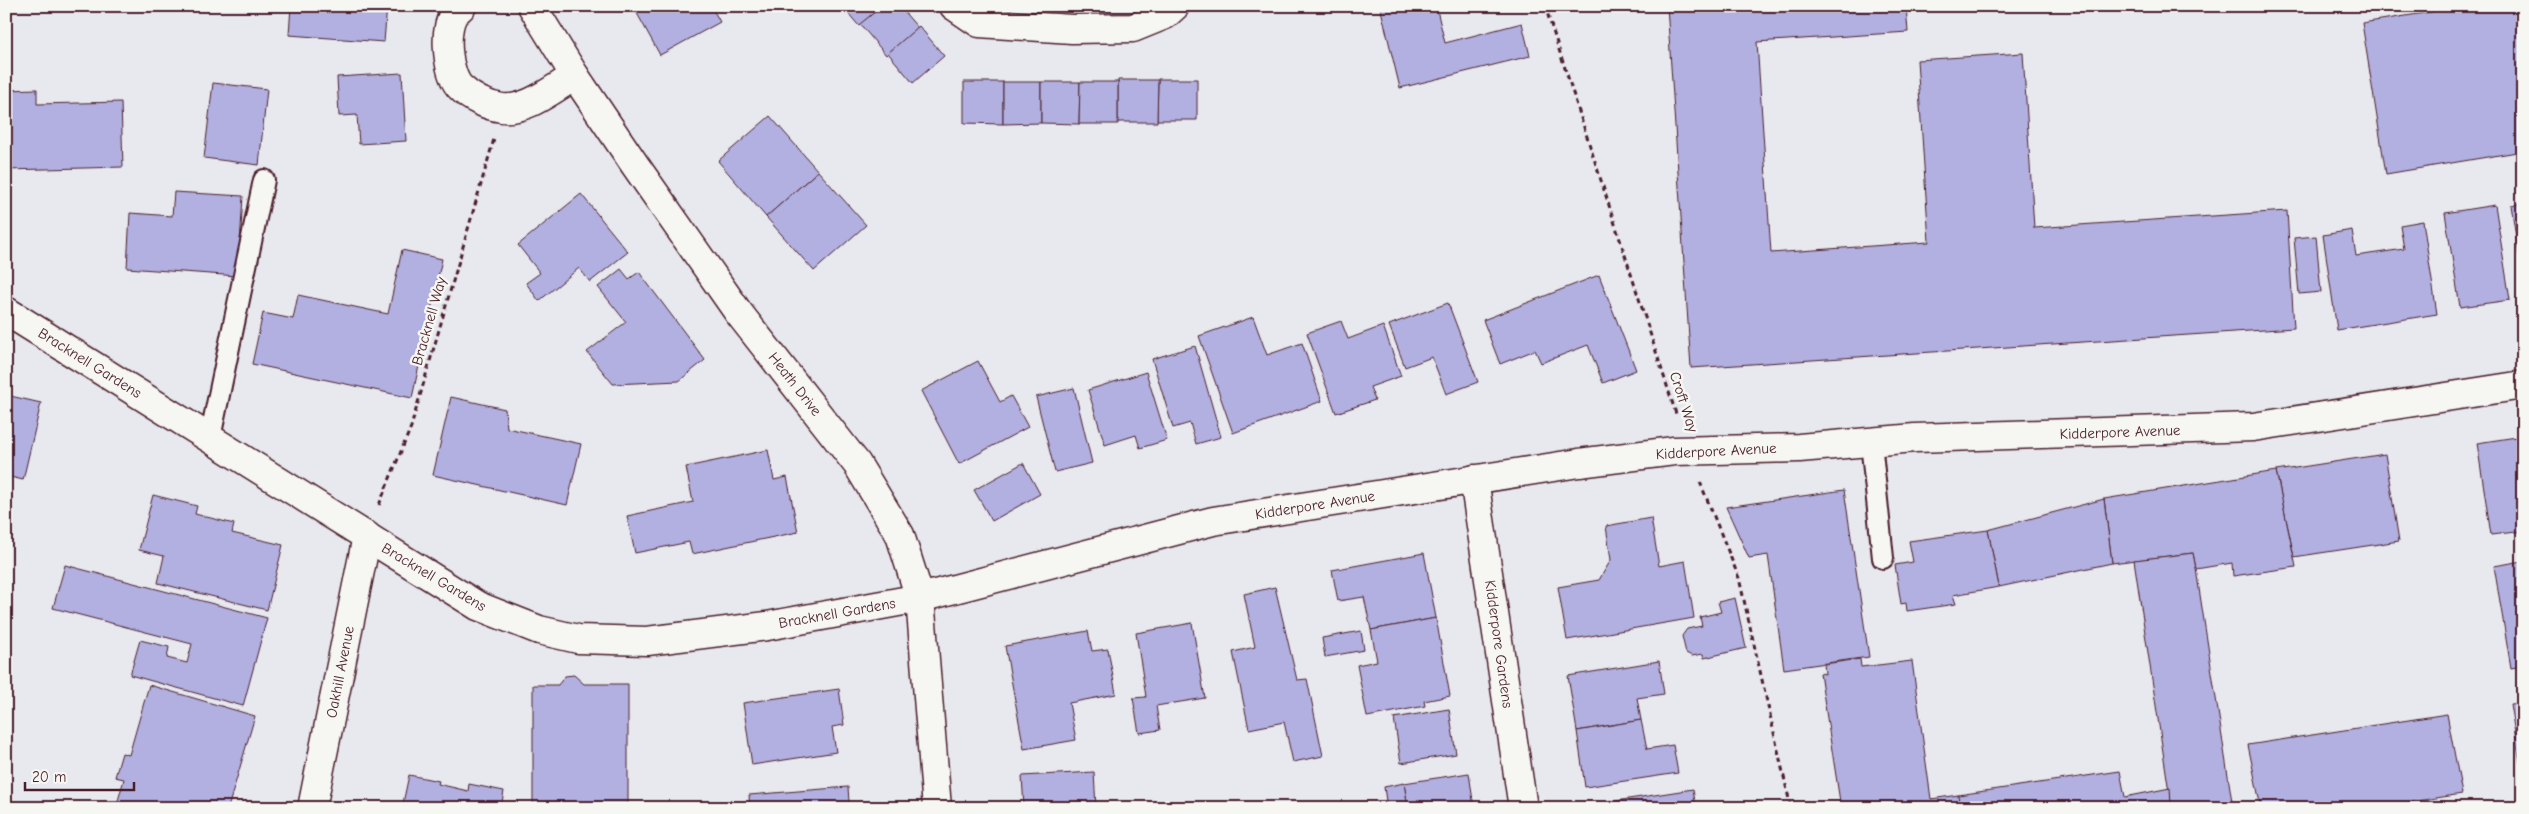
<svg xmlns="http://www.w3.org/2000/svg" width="2529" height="814" viewBox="0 0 2529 814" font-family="'Comic Neue',sans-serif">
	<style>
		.building { fill: #b1b0e1; stroke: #4a1f2b }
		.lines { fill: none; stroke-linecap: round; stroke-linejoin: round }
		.service-casing { stroke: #4a1f2b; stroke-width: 24 }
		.minor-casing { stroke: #4a1f2b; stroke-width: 31 }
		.path { stroke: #4a1f2b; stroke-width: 3; stroke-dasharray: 5 4; stroke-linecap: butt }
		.service { stroke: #f6f6f2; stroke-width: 20 }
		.minor { stroke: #f6f6f2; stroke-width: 28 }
		.labels { text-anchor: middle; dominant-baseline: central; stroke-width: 5; stroke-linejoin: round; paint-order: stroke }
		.street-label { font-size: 15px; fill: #4a1f2b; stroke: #f6f6f2 }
	</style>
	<rect width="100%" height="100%" fill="#e8e8ef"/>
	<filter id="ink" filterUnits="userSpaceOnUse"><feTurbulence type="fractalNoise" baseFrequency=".02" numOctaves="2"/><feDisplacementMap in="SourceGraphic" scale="10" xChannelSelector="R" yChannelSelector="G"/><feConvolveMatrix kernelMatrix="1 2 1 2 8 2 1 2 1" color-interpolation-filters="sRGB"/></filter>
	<g filter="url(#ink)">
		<!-- building -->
		<g class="building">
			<polygon points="291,6 387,6 384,42 289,35"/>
			<polygon points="633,6 711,6 720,22 660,55"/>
			<polygon points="842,6 882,6 859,26"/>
			<polygon points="882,6 899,6 918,28 886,55 860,24"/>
			<polygon points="1380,6 1436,6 1445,43 1522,23 1530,56 1400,88"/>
			<polygon points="1667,6 1906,6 1908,32 1757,42 1771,253 1929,242 1917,60 2023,53 2034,228 2287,211 2294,328 1691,368"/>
			<polygon points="2468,6 2515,6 2523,58 2523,151 2386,174 2362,23"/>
			<polygon points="919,26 944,56 913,83 888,53"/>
			<polygon points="402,73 406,141 359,144 357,115 339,116 337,77"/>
			<polygon points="1158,79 1197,79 1197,120 1157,120"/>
			<polygon points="1118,80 1158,80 1157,122 1118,122"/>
			<polygon points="964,82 1003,82 1003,124 964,123"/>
			<polygon points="1003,82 1041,82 1041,123 1003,124"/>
			<polygon points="1041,82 1080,82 1079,124 1041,123"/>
			<polygon points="1080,82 1118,82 1118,124 1079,124"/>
			<polygon points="213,83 267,89 259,165 204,158"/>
			<polygon points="37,89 37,104 121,102 123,167 6,170 6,90"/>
			<polygon points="770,116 818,171 766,217 718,161"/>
			<polygon points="818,171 866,225 814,271 766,217"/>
			<polygon points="174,192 243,196 238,276 127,268 130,213 172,216"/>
			<polygon points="581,194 628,252 590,282 579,268 539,301 526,283 540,273 518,245"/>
			<polygon points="2523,203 2523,281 2511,205"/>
			<polygon points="2495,205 2510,300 2460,307 2445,213"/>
			<polygon points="2423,221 2437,314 2337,330 2323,235 2352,230 2356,256 2404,249 2400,225"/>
			<polygon points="2316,236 2321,292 2299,294 2294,238"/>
			<polygon points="402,250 442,259 412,398 252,364 263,313 293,319 298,295 388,314"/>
			<polygon points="621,269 629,279 639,272 705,360 679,381 613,384 587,352 626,322 598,287"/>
			<polygon points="1599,275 1636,370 1603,383 1588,345 1541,363 1535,350 1500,364 1483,320"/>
			<polygon points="1448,303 1478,382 1446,394 1432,357 1405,367 1389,325"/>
			<polygon points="1253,317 1267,355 1302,343 1322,401 1233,433 1199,336"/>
			<polygon points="1341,321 1348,339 1383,326 1401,376 1370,387 1375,400 1336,413 1307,333"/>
			<polygon points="1195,346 1221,437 1196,444 1190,423 1173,428 1152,359"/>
			<polygon points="978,361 1000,402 1011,396 1028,427 959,464 921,391"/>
			<polygon points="1146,372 1167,440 1140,448 1136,435 1105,445 1088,390"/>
			<polygon points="1074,388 1092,463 1055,472 1036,397"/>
			<polygon points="6,395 41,403 23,480 6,476"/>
			<polygon points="451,397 505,409 507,428 581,444 567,505 433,475"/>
			<polygon points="2523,436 2523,531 2491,535 2477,443"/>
			<polygon points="768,450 774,480 787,477 798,532 692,554 689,542 635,553 627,516 693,502 686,467"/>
			<polygon points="2385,454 2399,541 2294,557 2276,471"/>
			<polygon points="1023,463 1040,494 992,521 974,490"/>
			<polygon points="2276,471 2296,567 2233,576 2232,563 2196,569 2193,553 2112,563 2104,499"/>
			<polygon points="1844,490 1869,657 1784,669 1768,555 1749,558 1726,507"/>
			<polygon points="153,495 197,506 195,514 234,524 232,533 283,545 267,610 158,583 164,556 139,550"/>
			<polygon points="2104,499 2112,563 1999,587 1988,530"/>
			<polygon points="1651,518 1659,566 1685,561 1694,618 1567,640 1558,587 1599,580 1611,560 1606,526"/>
			<polygon points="1988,530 1999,587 1953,595 1956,604 1907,611 1906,603 1901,604 1895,565 1913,562 1909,541"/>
			<polygon points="1424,553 1436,618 1371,630 1364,597 1338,601 1332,570"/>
			<polygon points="2193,553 2196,569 2233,808 2172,808 2171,805 2134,560"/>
			<polygon points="2523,561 2523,666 2511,668 2494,566"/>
			<polygon points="65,565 267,618 243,706 130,675 140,640 169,647 167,658 187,663 192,644 53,608"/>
			<polygon points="1275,587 1297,680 1307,679 1323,756 1293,762 1284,722 1249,729 1233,652 1255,647 1244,594"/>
			<polygon points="1735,598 1746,648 1704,658 1703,654 1692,656 1686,653 1682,636 1687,629 1702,626 1700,617 1721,612 1718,602"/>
			<polygon points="1436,618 1450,696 1424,701 1425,706 1367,717 1357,665 1377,661 1371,630"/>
			<polygon points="1192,623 1205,698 1156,706 1160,730 1139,733 1133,698 1146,697 1136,633"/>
			<polygon points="1088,631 1092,651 1108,649 1116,694 1069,703 1076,740 1024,749 1005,646"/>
			<polygon points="1361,631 1364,650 1325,657 1322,638"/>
			<polygon points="1860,659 1861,667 1912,661 1931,799 1958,795 1960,808 1841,808 1820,673 1825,674 1824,664"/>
			<polygon points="1659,661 1664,694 1637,698 1641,720 1577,731 1568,676"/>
			<polygon points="574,675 584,684 628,684 628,808 533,808 533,685 558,685 565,676"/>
			<polygon points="149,685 255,716 228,808 116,808 124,779 115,777 122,753 129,755"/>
			<polygon points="839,689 844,725 832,727 836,752 752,765 743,703"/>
			<polygon points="2523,703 2523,762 2520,763 2510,704"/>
			<polygon points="1449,709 1456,754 1401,763 1394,718"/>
			<polygon points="2447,714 2462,794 2371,808 2261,808 2248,745"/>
			<polygon points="1641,720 1647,749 1673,745 1678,773 1585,787 1577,731"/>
			<polygon points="2120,771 2125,797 2170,788 2171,805 2160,808 1960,808 1958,795"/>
			<polygon points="1094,772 1096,808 1024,808 1022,776"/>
			<polygon points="1469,773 1474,808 1408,808 1404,783"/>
			<polygon points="409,775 439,781 438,784 468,791 469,784 504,791 501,808 402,808"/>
			<polygon points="1404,783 1408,808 1387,808 1384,787"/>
			<polygon points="848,787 849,802 858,808 750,808 749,795"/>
			<polygon points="1693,789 1696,808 1590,808 1590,805"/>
		</g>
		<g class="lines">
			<!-- service casing -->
			<g class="service-casing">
				<g id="service">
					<polyline points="210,438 264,180"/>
					<polyline points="1871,442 1883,558"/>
				</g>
			</g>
			<!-- minor casing -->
			<g class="minor-casing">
				<g id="minor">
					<path d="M462,6C460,9 456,11 454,14C443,30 447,75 461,88C471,98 487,106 502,108C527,111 554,88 575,76"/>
					<polyline points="532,6 575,76 635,165 738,312 857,464 900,535 920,598 937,808"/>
					<polyline points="954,6 979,23 1072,29 1133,28 1165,15 1175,6"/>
					<polyline points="6,311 478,606 539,630 578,639 647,641 767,626 920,598 1213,521 1579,463 1674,451 1799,448 1915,438 2253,427 2523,385"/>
					<polyline points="1474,479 1523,808"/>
					<polyline points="312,808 367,536"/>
				</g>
			</g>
			<!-- path -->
			<g class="path">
				<polyline points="1545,6 1677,417"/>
				<polyline points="1700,482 1739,578 1791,808"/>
				<polyline points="379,505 411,427 494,139"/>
			</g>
			<!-- service -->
			<use href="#service" class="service"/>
			<!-- minor -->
			<use href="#minor" class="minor"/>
		</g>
	</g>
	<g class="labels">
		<!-- street labels -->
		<g class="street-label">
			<text transform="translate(429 321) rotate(-74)">Bracknell Way</text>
			<text transform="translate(90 363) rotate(32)">Bracknell Gardens</text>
			<text transform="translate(795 384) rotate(52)">Heath Drive</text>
			<text transform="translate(1684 402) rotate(72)">Croft Way</text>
			<text transform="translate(2120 432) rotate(-2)">Kidderpore Avenue</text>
			<text transform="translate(1716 451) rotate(-3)">Kidderpore Avenue</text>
			<text transform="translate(1315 505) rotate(-9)">Kidderpore Avenue</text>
			<text transform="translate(434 577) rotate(31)">Bracknell Gardens</text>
			<text transform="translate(837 613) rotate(-10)">Bracknell Gardens</text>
			<text transform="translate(1499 644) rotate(82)">Kidderpore Gardens</text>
			<text transform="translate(340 672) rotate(-79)">Oakhill Avenue</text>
		</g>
	</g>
	<!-- margin -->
	<rect width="2529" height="814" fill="none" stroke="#f6f6f2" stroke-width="25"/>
	<rect x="12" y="12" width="2504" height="789" fill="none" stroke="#4a1f2b" stroke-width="2" filter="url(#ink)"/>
	<!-- scale -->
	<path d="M25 782v8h109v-8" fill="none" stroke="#4a1f2b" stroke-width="2.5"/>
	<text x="32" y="782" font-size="15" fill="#4a1f2b" stroke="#f6f6f2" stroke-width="4" paint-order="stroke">20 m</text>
</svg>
